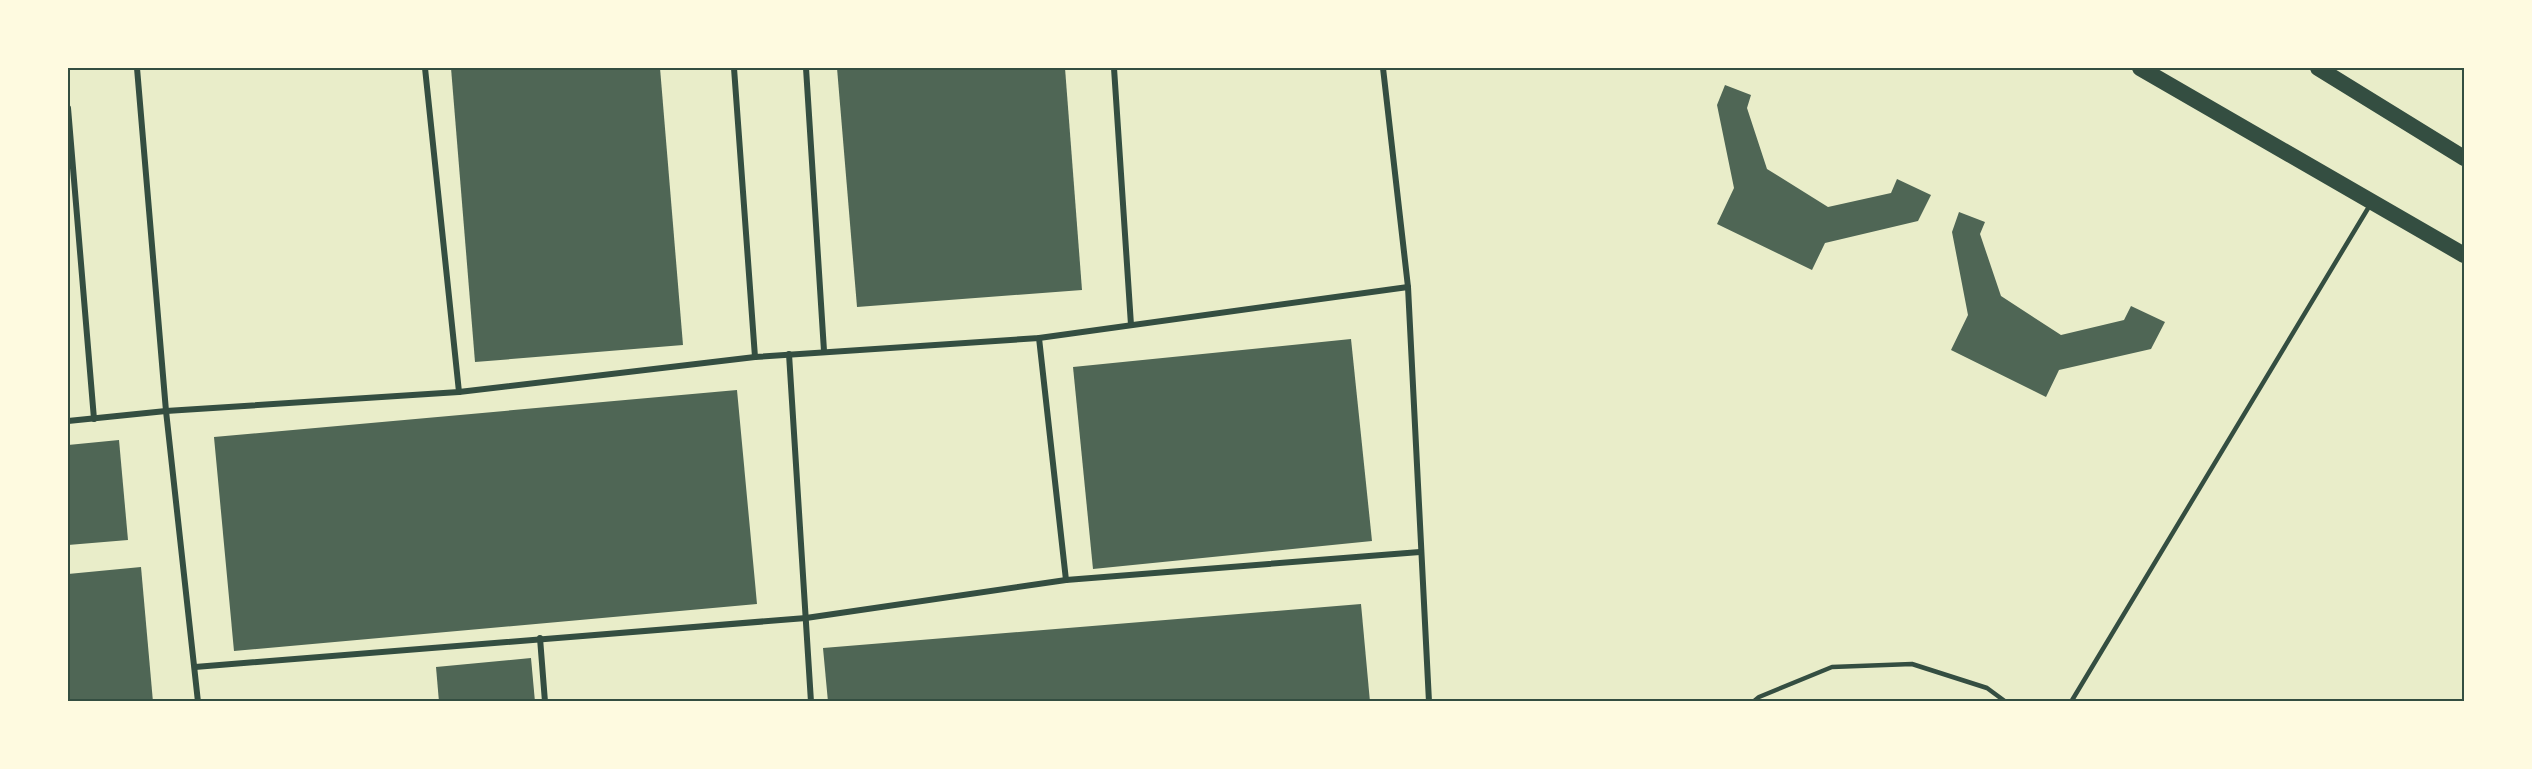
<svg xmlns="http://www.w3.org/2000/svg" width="2532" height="769" viewBox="0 0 2532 769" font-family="Poppins,sans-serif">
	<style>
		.building { fill: #4f6655 }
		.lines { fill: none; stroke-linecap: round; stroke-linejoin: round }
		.service { stroke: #344e41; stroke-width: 4.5 }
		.minor { stroke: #344e41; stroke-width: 6 }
		.trunk { stroke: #344e41; stroke-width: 16 }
		.neatline { fill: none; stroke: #344e41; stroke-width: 2 }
	</style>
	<rect width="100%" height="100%" fill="#e9edc9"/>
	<!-- building -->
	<g class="building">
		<polygon points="451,68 660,68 683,345 475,362"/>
		<polygon points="837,68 1065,68 1082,290 857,307"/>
		<polygon points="1725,85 1751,95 1747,108 1767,169 1828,207 1891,193 1897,179 1931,195 1918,221 1825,243 1812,270 1717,224 1734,188 1717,105"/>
		<polygon points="1959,212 1985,222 1980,234 2001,296 2061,335 2124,320 2131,306 2165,322 2151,349 2059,370 2046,397 1951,350 1968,315 1952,232"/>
		<polygon points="1351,339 1372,541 1093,569 1073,367"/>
		<polygon points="737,390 757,604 234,651 214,437"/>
		<polygon points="119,440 128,540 68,545 68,445"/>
		<polygon points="141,567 153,702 68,702 68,574"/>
		<polygon points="1361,604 1370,702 828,702 823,648"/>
		<polygon points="531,658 535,702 439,702 436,667"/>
	</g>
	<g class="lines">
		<!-- service -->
		<g class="service">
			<polyline points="1753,702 1759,697 1832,667 1912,664 1987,688 2006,702"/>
			<polyline points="2071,702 2370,205"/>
		</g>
		<!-- minor -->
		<g class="minor">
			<polyline points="137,68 166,411 198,702"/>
			<polyline points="425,68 459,392"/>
			<polyline points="734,68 755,357"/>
			<polyline points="806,68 824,351"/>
			<polyline points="1114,68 1131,325"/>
			<polyline points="1383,68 1408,287 1429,702"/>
			<polyline points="68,108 94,419"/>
			<polyline points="1039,338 1066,580"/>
			<polyline points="789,354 811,702"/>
			<polyline points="68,421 166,411 459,392 755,357 1039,338 1408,287"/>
			<polyline points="540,638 545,702"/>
			<polyline points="195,667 806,618 1066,580 1420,552"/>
		</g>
		<!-- trunk -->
		<g class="trunk">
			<polyline points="2140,68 2464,255"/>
			<polyline points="2318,68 2464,158"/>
		</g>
	</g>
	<!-- border -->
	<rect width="2532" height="769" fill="none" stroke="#fefae0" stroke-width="138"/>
	<rect x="69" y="69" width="2394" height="631" class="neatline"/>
</svg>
